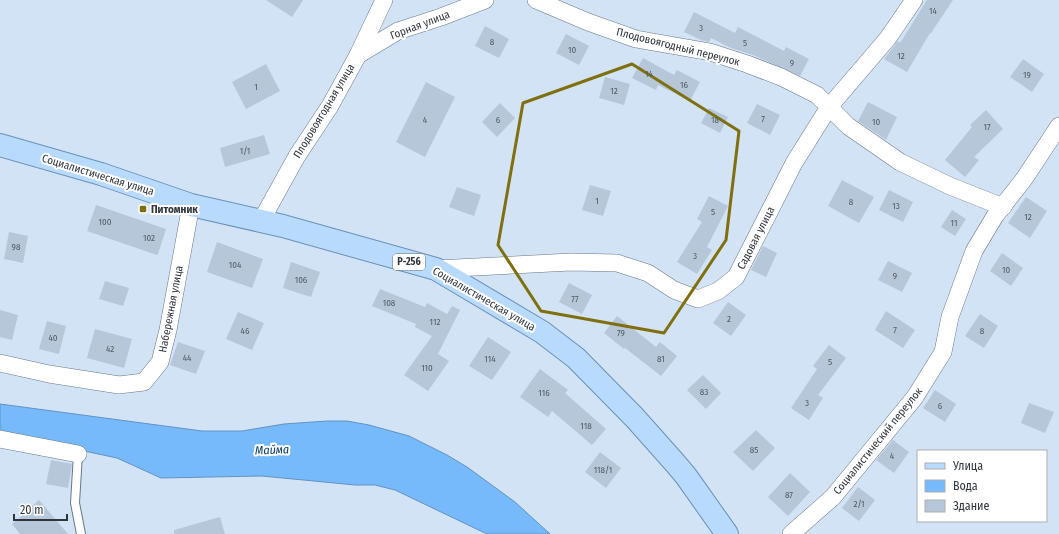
<svg xmlns="http://www.w3.org/2000/svg" width="1059" height="534" viewBox="0 0 1059 534" font-family="'Fira Sans Condensed',sans-serif">
	<style>
		.water { fill: #77bafb; stroke: #6192c2 }
		.building { fill: #b6c7d9 }
		.lines { fill: none; stroke-linecap: round; stroke-linejoin: round }
		.service-casing { stroke: #677787; stroke-width: 10 }
		.minor-casing { stroke: #677787; stroke-width: 18 }
		.primary-casing { stroke: #6991b8; stroke-width: 24 }
		.service { stroke: #fff; stroke-width: 8 }
		.minor { stroke: #fff; stroke-width: 17 }
		.primary { stroke: #b8dafd; stroke-width: 22 }
		.marked { fill: none; stroke: #7f6f0d; stroke-width: 3; stroke-linejoin: round }
		.poi-dot { fill: #7f6f0d; stroke: #fff; stroke-width: 1.5 }
		.labels { text-anchor: middle; dominant-baseline: central; stroke-width: 4; stroke-linejoin: round; paint-order: stroke }
		.number-label { font-size: 9px; fill: #505a63 }
		.shield { fill: #fff; stroke: #6d7276; stroke-width: 1 }
		.shield-label { font-size: 10px; font-weight: bold; fill: #2e353c }
		.street-label { font-size: 11px; fill: #2e353c; stroke: #fff }
		.poi-label { font-size: 11px; font-weight: bold; fill: #2e353c; stroke: #fff; text-anchor: start }
		.water-label { font-size: 12px; font-style: italic; fill: #083b64; stroke: #fff }
	</style>
	<rect width="100%" height="100%" fill="#d2e3f6"/>
	<!-- water -->
	<polygon class="water" points="0,404 202,431 242,431 284,424 327,421 347,421 369,425 409,436 447,455 467,467 515,502 550,534 487,534 395,490 375,485 355,485 262,476 161,478 117,458 0,433"/>
	<!-- building -->
	<g class="building">
		<polygon points="266,0 303,0 292,17"/>
		<polygon points="927,0 953,0 931,33 930,33 907,72 884,59 898,41 900,43"/>
		<polygon points="694,12 735,33 738,27 784,51 786,47 809,59 800,76 753,55 731,48 711,38 709,42 701,40 684,32"/>
		<polygon points="485,26 509,39 499,58 475,46"/>
		<polygon points="566,34 589,46 579,65 556,53"/>
		<polygon points="643,58 674,75 677,70 700,82 690,101 658,85 656,90 632,78"/>
		<polygon points="1023,59 1044,74 1032,92 1010,77"/>
		<polygon points="266,64 280,91 246,109 232,82"/>
		<polygon points="605,77 630,84 624,105 599,98"/>
		<polygon points="426,82 455,97 425,157 396,142"/>
		<polygon points="868,102 897,117 886,140 858,121"/>
		<polygon points="500,103 515,118 497,137 482,122"/>
		<polygon points="757,104 780,115 770,135 747,123"/>
		<polygon points="709,108 728,117 720,133 701,123"/>
		<polygon points="986,110 1003,129 974,157 979,160 965,177 945,160 972,127 970,125"/>
		<polygon points="264,135 270,154 225,167 220,148"/>
		<polygon points="842,180 874,197 859,223 828,206"/>
		<polygon points="590,185 611,191 603,216 582,210"/>
		<polygon points="457,187 481,195 474,216 449,207"/>
		<polygon points="889,190 913,202 903,222 879,210"/>
		<polygon points="709,196 728,206 707,247 712,250 697,274 677,262 702,222 697,219"/>
		<polygon points="1026,197 1047,211 1030,238 1008,223"/>
		<polygon points="96,205 166,229 158,254 157,255 87,231"/>
		<polygon points="952,210 966,219 955,236 941,227"/>
		<polygon points="9,232 28,236 23,263 4,259"/>
		<polygon points="217,242 263,259 252,288 207,272"/>
		<polygon points="763,246 777,253 766,277 751,270"/>
		<polygon points="1002,253 1023,268 1011,286 990,271"/>
		<polygon points="888,261 912,273 902,292 878,280"/>
		<polygon points="291,262 320,272 311,297 283,288"/>
		<polygon points="105,281 129,288 123,306 99,299"/>
		<polygon points="569,283 592,295 582,314 559,302"/>
		<polygon points="380,289 425,307 427,303 447,314 452,306 460,310 438,354 449,361 428,391 404,375 432,336 415,327 416,324 372,306"/>
		<polygon points="728,302 746,315 731,336 713,323"/>
		<polygon points="0,310 18,315 12,340 0,337"/>
		<polygon points="886,311 915,330 903,348 875,330"/>
		<polygon points="238,312 264,323 252,350 226,339"/>
		<polygon points="980,314 998,326 984,348 965,336"/>
		<polygon points="617,316 656,347 660,342 677,356 661,376 625,348 624,349 604,333"/>
		<polygon points="47,321 66,326 59,354 39,349"/>
		<polygon points="95,329 132,339 124,368 87,358"/>
		<polygon points="488,337 511,352 492,380 469,366"/>
		<polygon points="178,342 205,351 196,374 170,365"/>
		<polygon points="829,345 846,358 818,395 823,398 809,420 791,408 817,369 813,366"/>
		<polygon points="540,369 568,390 565,393 606,429 592,445 552,411 548,417 520,397"/>
		<polygon points="703,375 721,393 706,409 687,390"/>
		<polygon points="935,390 956,404 945,422 923,408"/>
		<polygon points="1029,403 1054,412 1045,433 1021,423"/>
		<polygon points="756,430 775,448 753,471 733,452"/>
		<polygon points="893,440 909,452 894,473 876,460"/>
		<polygon points="600,452 621,468 606,488 585,472"/>
		<polygon points="51,460 72,464 68,488 46,484"/>
		<polygon points="790,473 810,492 788,516 768,497"/>
		<polygon points="858,487 875,500 859,521 842,508"/>
		<polygon points="39,500 68,534 20,534 12,524"/>
		<polygon points="220,517 225,534 174,534 174,530"/>
	</g>
	<g class="lines">
		<!-- service casing -->
		<g class="service-casing">
			<polyline id="service" points="78,454 75,503 81,534"/>
		</g>
		<!-- minor casing -->
		<g class="minor-casing">
			<g id="minor">
				<polyline points="536,0 588,22 636,39 710,52 747,64 781,77 817,95 848,126 900,162 950,186 1003,207"/>
				<polyline points="358,55 398,31 441,17 485,0"/>
				<polyline points="261,221 297,156 330,106 358,55 384,0"/>
				<polyline points="436,269 571,262 617,263 648,273 674,290 698,299 718,291 736,277 794,163 829,107 888,38 914,0"/>
				<polyline points="0,363 49,374 119,385 144,382 160,362 168,330 191,205"/>
				<polyline points="0,439 78,454"/>
				<polyline points="791,534 833,497 915,397 943,352 950,317 974,251 995,216 1024,179 1059,126"/>
			</g>
		</g>
		<!-- primary casing -->
		<g class="primary-casing">
			<polyline id="primary" points="0,145 101,174 191,205 283,226 436,269 542,332 576,358 635,418 675,463 686,476 727,534"/>
		</g>
		<!-- service -->
		<use href="#service" class="service"/>
		<!-- minor -->
		<use href="#minor" class="minor"/>
		<!-- primary -->
		<use href="#primary" class="primary"/>
	</g>
	<!-- marked area -->
	<path class="marked" d="M632,64L739,131L726,240L664,333L541,311L498,245L523,103Z"/>
	<!-- markers -->
	<rect class="poi-dot" x="139" y="205" width="8" height="8" rx="2"/>
	<g class="labels">
		<!-- number labels -->
		<g class="number-label">
			<text x="933" y="11">14</text>
			<text x="701" y="28">3</text>
			<text x="492" y="42">8</text>
			<text x="745" y="43">5</text>
			<text x="572" y="50">10</text>
			<text x="901" y="56">12</text>
			<text x="792" y="63">9</text>
			<text x="649" y="74">14</text>
			<text x="1027" y="75">19</text>
			<text x="684" y="85">16</text>
			<text x="256" y="87">1</text>
			<text x="614" y="91">12</text>
			<text x="763" y="119">7</text>
			<text x="425" y="120">4</text>
			<text x="498" y="120">6</text>
			<text x="715" y="120">18</text>
			<text x="876" y="122">10</text>
			<text x="987" y="127">17</text>
			<text x="245" y="151">1/1</text>
			<text x="597" y="201">1</text>
			<text x="851" y="202">8</text>
			<text x="896" y="206">13</text>
			<text x="713" y="212">5</text>
			<text x="1028" y="217">12</text>
			<text x="105" y="222">100</text>
			<text x="954" y="223">11</text>
			<text x="149" y="238">102</text>
			<text x="16" y="247">98</text>
			<text x="695" y="256">3</text>
			<text x="235" y="265">104</text>
			<text x="1006" y="270">10</text>
			<text x="895" y="276">9</text>
			<text x="301" y="280">106</text>
			<text x="575" y="299">77</text>
			<text x="389" y="303">108</text>
			<text x="729" y="319">2</text>
			<text x="435" y="322">112</text>
			<text x="895" y="330">7</text>
			<text x="245" y="331">46</text>
			<text x="982" y="331">8</text>
			<text x="621" y="333">79</text>
			<text x="53" y="338">40</text>
			<text x="110" y="349">42</text>
			<text x="187" y="358">44</text>
			<text x="490" y="359">114</text>
			<text x="661" y="359">81</text>
			<text x="830" y="362">5</text>
			<text x="427" y="368">110</text>
			<text x="704" y="392">83</text>
			<text x="544" y="393">116</text>
			<text x="807" y="403">3</text>
			<text x="940" y="406">6</text>
			<text x="586" y="426">118</text>
			<text x="754" y="450">85</text>
			<text x="892" y="456">4</text>
			<text x="603" y="470">118/1</text>
			<text x="789" y="495">87</text>
			<text x="859" y="504">2/1</text>
		</g>
		<!-- shield labels -->
		<rect class="shield" x="393" y="254" width="32" height="16" rx="3"/>
		<g class="shield-label">
			<text x="409" y="262">Р-256</text>
		</g>
		<!-- street labels -->
		<g class="street-label">
			<text transform="translate(420 25) rotate(-21)">Горная улица</text>
			<text transform="translate(678 47) rotate(14)">Плодовоягодный переулок</text>
			<text transform="translate(324 111) rotate(-59)">Плодовоягодная улица</text>
			<text transform="translate(98 175) rotate(17)">Социалистическая улица</text>
			<text transform="translate(756 238) rotate(-63)">Садовая улица</text>
			<text transform="translate(484 299) rotate(30)">Социалистическая улица</text>
			<text transform="translate(171 309) rotate(-79)">Набережная улица</text>
			<text transform="translate(878 441) rotate(-51)">Социалистический переулок</text>
		</g>
		<!-- poi labels -->
		<g class="poi-label">
			<text x="151" y="209">Питомник</text>
		</g>
		<!-- water labels -->
		<g class="water-label">
			<text transform="translate(272 450) rotate(-2)">Майма</text>
		</g>
	</g>
	<!-- legend -->
	<rect x="917" y="450" width="130" height="72" fill="#ffffff" stroke="#abaeb1"/>
	<rect x="925" y="463" width="20" height="6" fill="#b8dafd" stroke="#abaeb1"/>
	<text x="953" y="470" font-size="12" fill="#2e353c">Улица</text>
	<rect x="925" y="480" width="20" height="12" fill="#77bafb" stroke="#abaeb1"/>
	<text x="953" y="490" font-size="12" fill="#2e353c">Вода</text>
	<rect x="925" y="500" width="20" height="12" fill="#b6c7d9" stroke="#abaeb1"/>
	<text x="953" y="510" font-size="12" fill="#2e353c">Здание</text>
	<!-- scale -->
	<path d="M14 514v6h53v-6" fill="none" stroke="#2e353c" stroke-width="2"/>
	<text x="20" y="514" font-size="12" fill="#2e353c" stroke="#ffffff" stroke-width="3" paint-order="stroke">20 m</text>
</svg>
